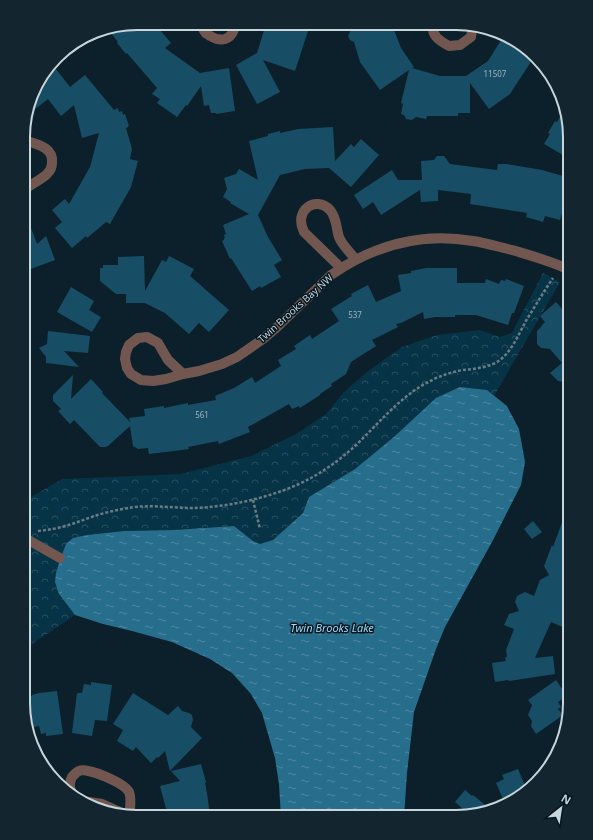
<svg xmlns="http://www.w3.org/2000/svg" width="593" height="840" viewBox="0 0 593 840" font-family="'Noto Sans',sans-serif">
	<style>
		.park { fill: url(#park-crowns) }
		.water { fill: url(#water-ripples) }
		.building { fill: #184e65 }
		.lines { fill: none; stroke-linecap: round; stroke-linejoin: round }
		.path { stroke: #6b7c84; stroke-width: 2.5; stroke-dasharray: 3 2; stroke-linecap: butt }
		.minor { stroke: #725751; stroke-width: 10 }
		.labels { text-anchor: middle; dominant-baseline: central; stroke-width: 3; stroke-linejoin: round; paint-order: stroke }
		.number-label { font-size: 8px; fill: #9cb3be }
		.street-label { font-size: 10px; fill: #c8d5db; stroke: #031720 }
		.water-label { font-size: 11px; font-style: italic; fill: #a3dbf6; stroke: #031720 }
		.rim { fill: none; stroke: #c8d5db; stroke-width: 2 }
	</style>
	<defs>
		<pattern id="park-crowns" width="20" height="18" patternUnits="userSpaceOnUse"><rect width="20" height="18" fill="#063446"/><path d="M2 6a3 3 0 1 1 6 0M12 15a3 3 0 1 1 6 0" fill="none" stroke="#295060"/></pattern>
		<pattern id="water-ripples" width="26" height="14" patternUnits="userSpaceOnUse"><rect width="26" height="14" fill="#276e8c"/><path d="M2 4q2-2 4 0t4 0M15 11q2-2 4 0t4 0" fill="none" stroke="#4f88a1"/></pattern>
	</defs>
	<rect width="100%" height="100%" fill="#0b202a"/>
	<!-- park -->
	<polygon class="park" points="543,273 560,282 494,396 487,390 395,436 355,469 309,497 303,513 273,540 260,544 253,541 234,526 174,530 124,531 87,535 59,594 75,615 23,650 23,503 26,500 62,479 181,474 251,456 296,434 326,414 344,392 368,371 402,347 437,335 480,330 500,337 512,333"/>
	<!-- water -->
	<polygon class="water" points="460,387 487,390 507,406 519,429 525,462 521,485 492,542 445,627 436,649 414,712 407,773 404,817 281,817 279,784 275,758 262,713 251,694 232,673 210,659 172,642 132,631 103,624 75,615 59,594 55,582 56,573 60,560 66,544 73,538 87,535 124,531 174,530 234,526 253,541 260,544 273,540 303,513 309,497 355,469 395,436 436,398"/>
	<!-- building -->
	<g class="building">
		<polygon points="137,23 154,23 171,43 165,48 200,73 229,68 235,111 216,114 216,113 211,113 209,105 204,106 201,86 187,106 186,105 177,117 157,103 160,99 152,94 157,88 127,53 126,54 117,43 118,42 111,33 120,26"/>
		<polygon points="275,23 308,24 308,31 295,71 263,60 280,92 257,104 236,65 257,53 265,27 275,30"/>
		<polygon points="360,24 379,24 381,29 392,25 401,48 414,67 412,68 440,76 466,76 488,61 503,37 520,44 527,49 534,57 510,94 489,109 470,83 470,113 458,113 458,116 427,116 426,119 416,117 412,120 406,119 404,115 401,114 403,104 401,103 409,70 380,90 360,62 354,42 350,40 348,36 350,32 348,28"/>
		<polygon points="52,64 70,87 85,75 114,110 118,108 119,112 122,111 123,115 125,114 129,126 128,126 128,127 126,128 132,149 130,159 138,161 131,187 110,224 106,222 87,238 86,236 72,248 55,228 62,222 52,210 65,199 69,204 90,167 99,133 82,138 74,105 61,116 48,99 25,117 38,80"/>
		<polygon points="564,109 570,136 570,159 544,144 550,134 548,133 555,121 557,122"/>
		<polygon points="333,127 335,161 351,144 354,147 361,139 379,155 351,187 329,168 305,169 280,175 258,215 268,237 282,260 274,265 281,277 261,288 260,286 252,291 231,258 230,259 222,241 224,240 224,238 225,238 224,235 226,234 223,225 249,214 230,203 231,202 223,197 227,189 224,178 236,174 239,169 258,180 249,141 268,136 268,134 280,131 280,133 298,129"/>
		<polygon points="437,156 444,156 450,164 497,170 498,164 507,164 542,170 570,178 570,202 566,200 560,220 545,216 543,222 526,217 527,213 470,204 471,194 438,190 438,201 421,202 420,190 381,215 373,202 363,209 354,195 392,170 398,180 422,180 421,161 434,160"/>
		<polygon points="24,212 25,212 37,244 46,236 55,260 28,270 24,260"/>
		<polygon points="144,256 145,291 162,260 166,262 169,256 194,269 190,276 229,310 209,332 199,323 189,334 165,313 145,303 126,303 126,294 116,294 100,281 100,268 103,268 103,265 118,265 118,257"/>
		<polygon points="426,268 457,268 457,283 485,283 486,279 499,284 501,280 505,281 506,279 524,286 517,305 514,313 512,313 508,325 476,315 455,315 455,317 435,317 424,319 423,312 401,323 396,324 398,327 372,340 376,346 351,362 346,374 331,384 332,386 320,394 320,395 300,408 299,406 292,409 289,404 248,427 250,432 219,444 218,441 188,447 189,449 182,450 149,454 148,448 138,449 133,446 130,426 108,446 105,447 100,447 74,420 70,424 58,411 61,409 53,401 53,395 73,375 71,399 91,379 103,392 102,393 130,422 129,418 145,416 144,409 164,406 164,408 188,403 188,405 216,400 215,396 234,388 252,377 255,383 281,366 278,360 296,349 294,346 310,335 312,339 339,321 331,309 352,296 351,294 368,285 376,302 401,291 398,275 411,273 411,271"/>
		<polygon points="71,287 94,301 89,310 101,317 92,332 57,312"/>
		<polygon points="556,302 568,316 563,320 570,328 570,383 558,381 550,373 562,363 550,349 541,348 537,344 537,331 542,326 541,326 545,322 540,316"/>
		<polygon points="48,331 90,336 88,353 64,351 79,367 46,363 46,357 39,348 47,344"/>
		<polygon points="568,506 570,506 570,617 565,628 551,622 535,658 553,656 555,674 509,681 508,680 495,682 492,663 506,661 505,657 507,657 506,650 514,629 504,625 509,614 519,611 515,602 517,596 525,592 534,596 540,580 549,575 544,566 552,545 553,547"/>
		<polygon points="533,521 542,532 532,539 524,529"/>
		<polygon points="556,680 567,696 558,702 561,707 558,709 563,715 536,734 531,726 532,721 528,715 532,705 528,700"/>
		<polygon points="91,682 112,685 107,721 95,720 92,736 72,733 77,693 82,693 84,684 91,685"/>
		<polygon points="57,691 63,734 46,736 46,733 41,734 39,726 30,728 28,710 25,710 23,704 23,697 32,696 32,695 39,693"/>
		<polygon points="133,693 168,715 178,706 182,711 189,713 192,715 193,720 191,727 202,738 170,771 165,751 158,758 157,757 151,763 136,747 133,751 117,741 123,730 113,724"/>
		<polygon points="201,764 206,782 205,783 207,793 210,816 168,816 160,786 180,781 171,771"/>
		<polygon points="518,769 526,788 506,806 496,783 504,779 502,775"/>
		<polygon points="465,790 472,796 473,795 490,809 469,814 455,802"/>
	</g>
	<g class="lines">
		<!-- path -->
		<g class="path">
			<polyline points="253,500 260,529"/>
			<path d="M38,531C46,530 54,529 62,527C73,524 83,520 94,516C107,512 121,509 135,507C155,505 174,508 193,508C231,507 278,496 311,478C327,469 342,458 355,446C376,426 394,404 418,388C432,379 446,373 463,370C473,369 483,368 493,364C510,357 518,335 527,319C536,305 544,291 553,278"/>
		</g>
		<!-- minor -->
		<g class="minor">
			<path d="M201,23C202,26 203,30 205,32C206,34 208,34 210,36C224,44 233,38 236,23"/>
			<path d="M433,24C431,36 440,41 449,46L460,45L471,37L473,25"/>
			<path d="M24,190C31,184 41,180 47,174C50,171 52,167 52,163C54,147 36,144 24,140"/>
			<path d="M341,268L304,232C293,210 316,195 330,210C337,218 336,228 339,237C342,245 350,252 355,259"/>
			<path d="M183,374L168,360L158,343L147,337L138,338L129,345L126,352L125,359L127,368L131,374L141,380L153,381L166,379L183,374L199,371L222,364L237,357L263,339L275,329L331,275C374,245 421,232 473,241C486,243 499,247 512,250C532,256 551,261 570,270"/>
			<polyline points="23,537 60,558"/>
			<path d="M80,800C71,795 67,787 72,777C74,775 76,772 79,771C88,767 124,783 129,792C132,799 130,808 129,816"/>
			<polyline points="82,801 102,804 129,816"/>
		</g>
	</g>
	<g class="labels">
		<!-- number labels -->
		<g class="number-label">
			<text x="495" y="73">11507</text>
			<text x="355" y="314">537</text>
			<text x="202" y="414">561</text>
		</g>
		<!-- street labels -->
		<g class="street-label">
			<text transform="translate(295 308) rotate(-42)">Twin Brooks Bay NW</text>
		</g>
		<!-- water labels -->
		<g class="water-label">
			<text x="332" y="627">Twin Brooks Lake</text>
		</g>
	</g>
	<!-- crop -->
	<path d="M0 0H593V840H0ZM137 30H456A107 107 0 0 1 563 137V703A107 107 0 0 1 456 810H137A107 107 0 0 1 30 703V137A107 107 0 0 1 137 30Z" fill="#13262f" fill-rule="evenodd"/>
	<path class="rim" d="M137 30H456A107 107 0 0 1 563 137V703A107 107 0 0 1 456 810H137A107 107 0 0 1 30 703V137A107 107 0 0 1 137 30Z"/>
	<!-- north arrow -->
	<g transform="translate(561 808) rotate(30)" stroke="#031720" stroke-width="3" paint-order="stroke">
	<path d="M0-3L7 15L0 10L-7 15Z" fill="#c8d5db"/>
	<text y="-6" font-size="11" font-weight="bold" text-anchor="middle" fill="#c8d5db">N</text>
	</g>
</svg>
